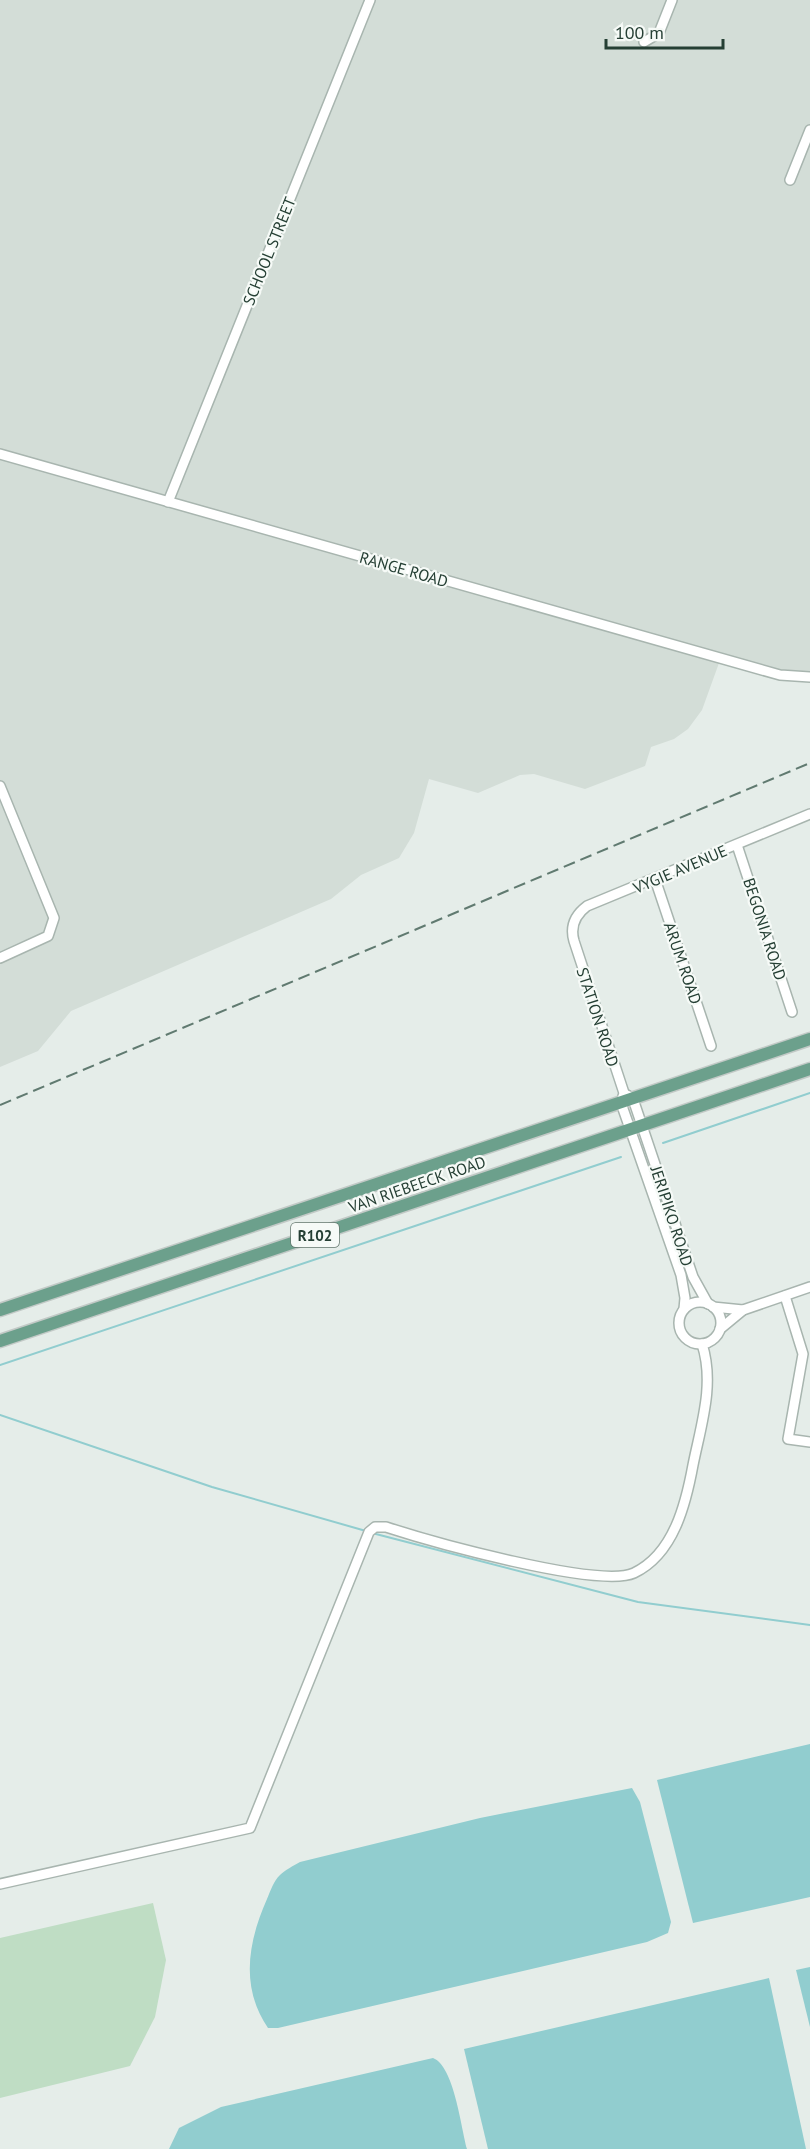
<svg xmlns="http://www.w3.org/2000/svg" width="810" height="2149" viewBox="0 0 810 2149" font-family="'PT Sans',sans-serif">
	<style>
		.built { fill: #d3ddd7 }
		.green { fill: #bfddc4 }
		.water { fill: #91cdcf }
		.lines { fill: none; stroke-linecap: round; stroke-linejoin: round }
		.stream { stroke: #91cdcf; stroke-width: 2 }
		.minor-casing { stroke: #a8b5af; stroke-width: 12 }
		.major-casing { stroke: #c2c9c6; stroke-width: 15 }
		.minor { stroke: #fff; stroke-width: 9 }
		.major { stroke: #6ca08c; stroke-width: 12 }
		.rail { stroke: #607a70; stroke-width: 2; stroke-dasharray: 12 6; stroke-linecap: butt }
		.labels { text-anchor: middle; dominant-baseline: central; stroke-width: 4.5; stroke-linejoin: round; paint-order: stroke }
		.shield { fill: #f6faf7; stroke: #64776e; stroke-width: 1.5 }
		.shield-label { font-size: 15px; font-weight: bold; fill: #253f34 }
		.street-label { font-size: 16px; fill: #253f34; stroke: #f6faf7 }
	</style>
	<rect width="100%" height="100%" fill="#e5ede9"/>
	<!-- built -->
	<polygon class="built" points="0,0 810,0 810,678 780,676 719,663 702,710 688,729 674,739 651,747 645,766 585,789 534,774 520,775 478,793 429,779 414,833 399,858 361,875 331,899 71,1011 38,1051 0,1067"/>
	<!-- green -->
	<polygon class="green" points="153,1903 166,1960 155,2017 130,2066 0,2098 0,1938"/>
	<!-- water -->
	<g class="water">
		<polygon points="810,1744 810,1897 693,1923 657,1780"/>
		<path d="M632,1788L640,1802L671,1922L668,1933L647,1942L278,2028H268C240,1987 248,1942 267,1899C270,1892 274,1880 280,1875C285,1870 293,1866 300,1862L480,1818Z"/>
		<polygon points="810,1967 810,2027 796,1970"/>
		<polygon points="769,1978 806,2149 488,2149 464,2049"/>
		<path d="M433,2058C454,2066 461,2127 467,2149H169L179,2128L221,2107Z"/>
	</g>
	<g class="lines">
		<!-- stream -->
		<g class="stream">
			<polyline points="663,1143 810,1093"/>
			<polyline points="0,1365 621,1157"/>
			<polyline points="0,1415 212,1487 366,1531"/>
			<polyline points="372,1533 638,1602 810,1625"/>
		</g>
		<!-- minor casing -->
		<g class="minor-casing">
			<g id="minor">
				<polyline points="644,42 659,33 672,0"/>
				<polyline points="790,180 810,130"/>
				<polyline points="0,454 780,675 810,677"/>
				<polyline points="168,502 370,0"/>
				<polyline points="0,786 54,918 48,936 0,958"/>
				<polyline points="737,845 792,1012"/>
				<polyline points="655,879 711,1046"/>
				<polyline points="627,1095 633,1099 693,1277 708,1304"/>
				<polyline points="785,1296 803,1354 788,1439 810,1442"/>
				<circle cx="700" cy="1323" r="21"/>
				<polyline points="713,1307 743,1310"/>
				<path d="M684,1309L685,1298L681,1275L621,1103L624,1093L574,941C570,927 575,915 587,906L810,814"/>
				<polyline points="720,1329 743,1310 810,1287"/>
				<path d="M0,1884L250,1828L369,1532L375,1527H386C429,1541 599,1589 634,1573C674,1554 686,1503 693,1465C701,1425 715,1384 702,1344"/>
			</g>
		</g>
		<!-- major casing -->
		<g class="major-casing">
			<g id="major">
				<polyline points="0,1310 810,1039"/>
				<polyline points="0,1341 810,1069"/>
			</g>
		</g>
		<!-- minor -->
		<use href="#minor" class="minor"/>
		<!-- major -->
		<use href="#major" class="major"/>
		<!-- rail -->
		<polyline class="rail" points="0,1105 810,763"/>
	</g>
	<g class="labels">
		<!-- shield labels -->
		<rect class="shield" x="291" y="1223" width="48" height="24" rx="4.5"/>
		<g class="shield-label">
			<text x="315" y="1235">R102</text>
		</g>
		<!-- street labels -->
		<g class="street-label">
			<text transform="translate(269 251) rotate(-68)">SCHOOL STREET</text>
			<text transform="translate(404 569) rotate(16)">RANGE ROAD</text>
			<text transform="translate(680 869) rotate(-23)">VYGIE AVENUE</text>
			<text transform="translate(765 929) rotate(72)">BEGONIA ROAD</text>
			<text transform="translate(683 963) rotate(71)">ARUM ROAD</text>
			<text transform="translate(598 1017) rotate(72)">STATION ROAD</text>
			<text transform="translate(417 1184) rotate(-19)">VAN RIEBEECK ROAD</text>
			<text transform="translate(672 1216) rotate(72)">JERIPIKO ROAD</text>
		</g>
	</g>
	<!-- scale -->
	<path d="M606 39v9h117v-9" fill="none" stroke="#253f34" stroke-width="3"/>
	<text x="615" y="39" font-size="18" fill="#253f34" stroke="#f6faf7" stroke-width="4.5" paint-order="stroke">100 m</text>
</svg>
